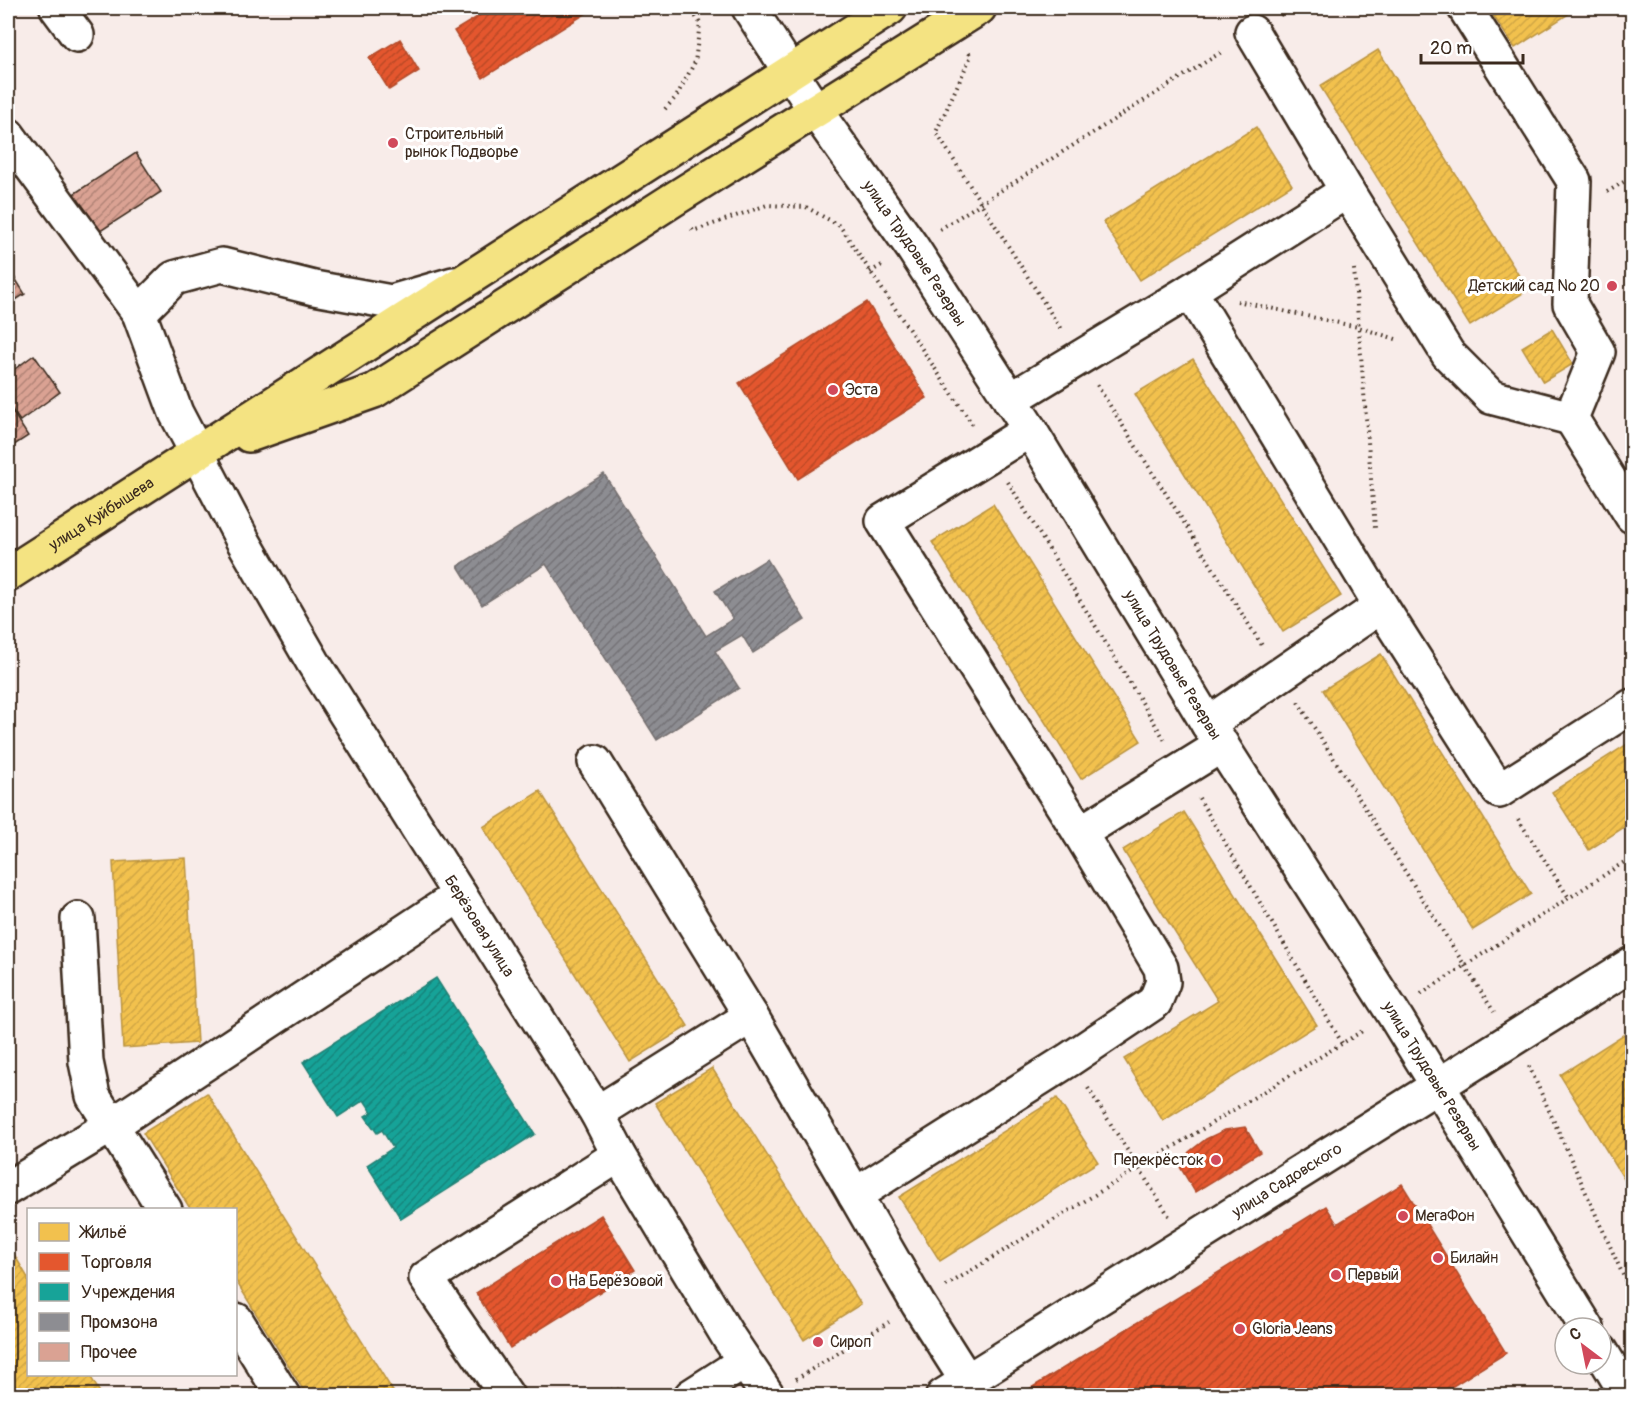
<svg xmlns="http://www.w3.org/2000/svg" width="1640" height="1403" viewBox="0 0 1640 1403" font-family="Pangolin,sans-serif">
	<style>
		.homes { fill: url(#homes-hatch); stroke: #bb9440; stroke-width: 1.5 }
		.shops { fill: url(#shops-hatch); stroke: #b14a29; stroke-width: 1.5 }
		.public { fill: url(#public-hatch); stroke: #227f73; stroke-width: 1.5 }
		.industry { fill: url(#industry-hatch); stroke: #746f6f; stroke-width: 1.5 }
		.building { fill: url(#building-hatch); stroke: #3b2a1e; stroke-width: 1.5 }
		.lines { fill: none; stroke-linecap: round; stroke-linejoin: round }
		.minor-casing { stroke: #3b2a1e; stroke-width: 38 }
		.major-casing { stroke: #3b2a1e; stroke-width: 38 }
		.path { stroke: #3b2a1e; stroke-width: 4; stroke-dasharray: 1.5 4.5; stroke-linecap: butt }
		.minor { stroke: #fff; stroke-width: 33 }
		.major { stroke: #f4e382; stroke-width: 33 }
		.poi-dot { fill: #d1495b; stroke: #fff; stroke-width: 2 }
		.labels { text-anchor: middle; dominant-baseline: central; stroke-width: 6; stroke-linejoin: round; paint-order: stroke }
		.poi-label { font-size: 16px; fill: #3b2a1e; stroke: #fff; text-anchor: start }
		.street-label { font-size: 16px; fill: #3b2a1e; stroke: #fff }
	</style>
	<defs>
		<pattern id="homes-hatch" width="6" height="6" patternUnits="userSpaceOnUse" patternTransform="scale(1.5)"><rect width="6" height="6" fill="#f2c14e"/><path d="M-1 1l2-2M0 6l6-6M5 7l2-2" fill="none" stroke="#d0a644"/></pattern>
		<pattern id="shops-hatch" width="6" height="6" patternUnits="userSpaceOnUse" patternTransform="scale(1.5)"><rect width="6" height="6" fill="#e4572e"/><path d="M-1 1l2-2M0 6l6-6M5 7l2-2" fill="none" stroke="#ba4827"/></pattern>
		<pattern id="public-hatch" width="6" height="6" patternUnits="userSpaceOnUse" patternTransform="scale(1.5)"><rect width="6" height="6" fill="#17a398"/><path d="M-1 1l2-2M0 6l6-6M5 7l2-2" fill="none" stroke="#16857b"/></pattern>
		<pattern id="industry-hatch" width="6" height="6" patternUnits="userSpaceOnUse" patternTransform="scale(1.5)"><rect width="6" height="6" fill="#8d8d92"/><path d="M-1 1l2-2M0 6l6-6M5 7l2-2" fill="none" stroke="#747377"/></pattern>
		<pattern id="building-hatch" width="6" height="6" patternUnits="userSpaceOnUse" patternTransform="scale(1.5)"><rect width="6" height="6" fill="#daa293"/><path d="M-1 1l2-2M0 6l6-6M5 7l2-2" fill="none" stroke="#b28477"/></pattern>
	</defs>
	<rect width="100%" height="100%" fill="#f8ece9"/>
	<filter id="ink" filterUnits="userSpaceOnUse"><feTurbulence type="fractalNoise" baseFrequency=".0167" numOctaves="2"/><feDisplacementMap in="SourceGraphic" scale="12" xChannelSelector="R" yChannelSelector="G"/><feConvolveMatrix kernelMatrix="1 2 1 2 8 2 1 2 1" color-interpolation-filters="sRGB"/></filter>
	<g filter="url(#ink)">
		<!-- homes -->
		<g class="homes">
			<polygon points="1488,8 1578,8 1515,48"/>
			<polygon points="1378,50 1528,290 1470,326 1320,86"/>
			<polygon points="1256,127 1292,185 1140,280 1103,222"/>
			<polygon points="1552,329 1573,364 1543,382 1522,347"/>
			<polygon points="1193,359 1341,596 1283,632 1135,394"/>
			<polygon points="993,504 1141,741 1081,779 932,542"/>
			<polygon points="1381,654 1531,894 1473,930 1323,690"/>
			<polygon points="1632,741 1632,822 1589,850 1552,792"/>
			<polygon points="540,791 688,1026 630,1062 483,827"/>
			<polygon points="1184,812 1317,1025 1163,1121 1124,1059 1218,1001 1123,850"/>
			<polygon points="186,858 197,1043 123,1048 113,862"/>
			<polygon points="1632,1029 1632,1192 1560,1075"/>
			<polygon points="712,1068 861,1304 804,1340 655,1103"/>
			<polygon points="207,1093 396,1396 307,1396 236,1281 236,1210 191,1210 143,1133"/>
			<polygon points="1057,1098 1098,1162 940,1261 899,1197"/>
			<polygon points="8,1244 28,1278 28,1374 89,1374 102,1396 21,1396 8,1374"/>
		</g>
		<!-- shops -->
		<g class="shops">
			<polygon points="492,8 592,8 593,9 483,78 454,31"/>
			<polygon points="400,39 419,71 389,90 369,58"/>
			<polygon points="867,302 927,398 798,479 739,383"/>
			<polygon points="1245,1127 1260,1152 1195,1192 1180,1167 1189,1152 1206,1139 1225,1130"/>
			<polygon points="1402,1184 1506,1353 1437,1396 1018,1396 1326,1206 1337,1224"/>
			<polygon points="601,1215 635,1270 510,1348 476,1293"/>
		</g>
		<!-- public -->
		<polygon class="public" points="436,978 535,1134 401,1219 367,1165 393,1148 382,1130 377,1133 365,1116 372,1112 364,1100 338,1117 303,1062"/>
		<!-- industry -->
		<polygon class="industry" points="604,474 706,636 733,619 715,591 767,559 805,620 753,653 742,635 715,651 739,688 657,740 546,564 482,605 458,566"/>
		<!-- building -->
		<g class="building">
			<polygon points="136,153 161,192 91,237 66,199"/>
			<polygon points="8,267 25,294 8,305"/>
			<polygon points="34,355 60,392 20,421 8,404 8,374"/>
			<polygon points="8,405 28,436 8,449"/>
		</g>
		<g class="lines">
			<!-- minor casing -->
			<g class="minor-casing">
				<g id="minor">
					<polyline points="57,8 77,35"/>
					<path id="s1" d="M749,8L815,110L912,247L1030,430L1208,724L1393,1013L1587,1328"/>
					<polyline points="1465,8 1574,181 1570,304 1598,352 1571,418 1632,516"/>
					<polyline points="1252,32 1347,191 1190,291 1381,606"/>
					<path id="s2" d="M8,135L139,313L176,413L242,539L313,662L597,1113L619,1155L729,1338L768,1396"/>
					<polyline points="1347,191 1448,354 1491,397 1571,418"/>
					<polyline points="139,313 174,278 222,265 314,288 391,302 453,284"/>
					<polyline points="1010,400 1190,291"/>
					<polyline points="1030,430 883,521 1080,833"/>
					<polyline points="1208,724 1381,606 1499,791 1632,706"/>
					<polyline points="595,762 751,1016 855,1195"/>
					<polyline points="78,919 86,1062 93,1096 165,1210"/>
					<polyline points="597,1113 751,1016"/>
					<polyline points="8,1188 112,1125 460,895"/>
					<polyline points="236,1320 283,1396"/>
					<polyline points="1601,1351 1628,1396"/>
					<polyline points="967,1381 918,1304 855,1195 1070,1059 1155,1002 1163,982 1161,968 1080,833 1222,745"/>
					<polyline points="507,1396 426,1278 619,1155"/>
					<polyline points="691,1396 744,1362"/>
					<path id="s3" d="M943,1396L1632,964"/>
				</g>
			</g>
			<!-- major casing -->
			<g class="major-casing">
				<g id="major">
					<polyline points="249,435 374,391 674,199 979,8"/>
					<path id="s4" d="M8,574L890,8"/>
				</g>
			</g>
			<!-- path -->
			<g class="path">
				<polyline points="1280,15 1291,8"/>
				<polyline points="969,53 971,56 936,132 1062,331"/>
				<polyline points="665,109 676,97 695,62 700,23 690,8"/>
				<polyline points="1607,192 1632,177"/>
				<polyline points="692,229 693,231 767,205 806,207 840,226 974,427"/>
				<polyline points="940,229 1223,51"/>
				<polyline points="1354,269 1375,528"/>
				<polyline points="870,272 882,265"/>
				<polyline points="1237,301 1358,327 1399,340"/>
				<polyline points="1097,385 1263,647"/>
				<polyline points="1008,482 1166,742"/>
				<polyline points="1298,702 1494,1012"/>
				<polyline points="1199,798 1342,1043"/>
				<polyline points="1518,819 1569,898"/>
				<polyline points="1421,994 1632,857"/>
				<polyline points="1529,1066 1632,1295"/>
				<polyline points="1088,1088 1169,1216"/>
				<polyline points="946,1286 1364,1030"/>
				<polyline points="796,1379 889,1322"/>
				<polyline points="601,1396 613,1389 659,1395"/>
			</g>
			<!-- minor -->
			<use href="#minor" class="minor"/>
			<!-- major -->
			<use href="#major" class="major"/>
		</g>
	</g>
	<!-- markers -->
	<g class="poi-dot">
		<circle cx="393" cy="143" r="6"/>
		<circle cx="1612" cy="286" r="6"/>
		<circle cx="833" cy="390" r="6"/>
		<circle cx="1216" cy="1160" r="6"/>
		<circle cx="1403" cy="1216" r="6"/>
		<circle cx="1438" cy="1258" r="6"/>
		<circle cx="1336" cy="1275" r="6"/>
		<circle cx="556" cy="1281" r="6"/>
		<circle cx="1240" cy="1329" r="6"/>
		<circle cx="818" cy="1342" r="6"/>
	</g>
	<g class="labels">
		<!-- poi labels -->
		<g class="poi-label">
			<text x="405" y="134">Строительный<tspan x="405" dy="18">рынок Подворье</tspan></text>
			<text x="1600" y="286" text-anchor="end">Детский сад № 20</text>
			<text x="845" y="390">Эста</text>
			<text x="1204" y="1160" text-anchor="end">Перекрёсток</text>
			<text x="1415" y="1216">МегаФон</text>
			<text x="1450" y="1258">Билайн</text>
			<text x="1348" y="1275">Первый</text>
			<text x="568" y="1281">На Берёзовой</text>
			<text x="1252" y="1329">Gloria Jeans</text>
			<text x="830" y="1342">Сироп</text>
		</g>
		<!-- street labels -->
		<g class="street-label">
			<text stroke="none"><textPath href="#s1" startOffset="296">улица Трудовые Резервы</textPath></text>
			<text stroke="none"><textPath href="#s4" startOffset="111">улица Куйбышева</textPath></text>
			<text stroke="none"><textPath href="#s1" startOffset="782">улица Трудовые Резервы</textPath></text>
			<text stroke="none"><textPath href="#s2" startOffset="924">Берёзовая улица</textPath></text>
			<text stroke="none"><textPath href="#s1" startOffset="1268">улица Трудовые Резервы</textPath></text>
			<text stroke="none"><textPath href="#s3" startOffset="406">улица Садовского</textPath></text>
		</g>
	</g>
	<!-- margin -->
	<rect width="1640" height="1403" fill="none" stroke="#fff" stroke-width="30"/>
	<rect x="15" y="15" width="1610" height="1373" fill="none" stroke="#3b2a1e" stroke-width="2" filter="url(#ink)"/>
	<!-- legend -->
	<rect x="27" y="1208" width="210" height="168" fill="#ffffff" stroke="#b1aaa5" stroke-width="1.5"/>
	<rect x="39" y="1223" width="30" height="18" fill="#f2c14e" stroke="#b1aaa5" stroke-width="1.5"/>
	<text x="81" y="1238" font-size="18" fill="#3b2a1e">Жильё</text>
	<rect x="39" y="1253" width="30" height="18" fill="#e4572e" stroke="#b1aaa5" stroke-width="1.5"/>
	<text x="81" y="1268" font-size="18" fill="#3b2a1e">Торговля</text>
	<rect x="39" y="1283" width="30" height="18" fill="#17a398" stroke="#b1aaa5" stroke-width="1.5"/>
	<text x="81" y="1298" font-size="18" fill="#3b2a1e">Учреждения</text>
	<rect x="39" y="1313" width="30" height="18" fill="#8d8d92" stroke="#b1aaa5" stroke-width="1.5"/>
	<text x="81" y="1328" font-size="18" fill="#3b2a1e">Промзона</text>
	<rect x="39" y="1343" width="30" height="18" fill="#daa293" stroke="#b1aaa5" stroke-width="1.5"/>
	<text x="81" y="1358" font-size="18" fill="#3b2a1e">Прочее</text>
	<!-- north arrow -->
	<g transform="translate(1583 1346) rotate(328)"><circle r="28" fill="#ffffff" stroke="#b1aaa5" stroke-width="1.5"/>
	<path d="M0-4.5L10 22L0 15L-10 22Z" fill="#d1495b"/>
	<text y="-9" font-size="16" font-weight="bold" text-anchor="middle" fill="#3b2a1e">С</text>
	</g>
	<!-- scale -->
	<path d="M1421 54v9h102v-9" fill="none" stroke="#3b2a1e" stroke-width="3"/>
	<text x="1430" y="54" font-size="18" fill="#3b2a1e" stroke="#ffffff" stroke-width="4.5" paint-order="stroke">20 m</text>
</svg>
